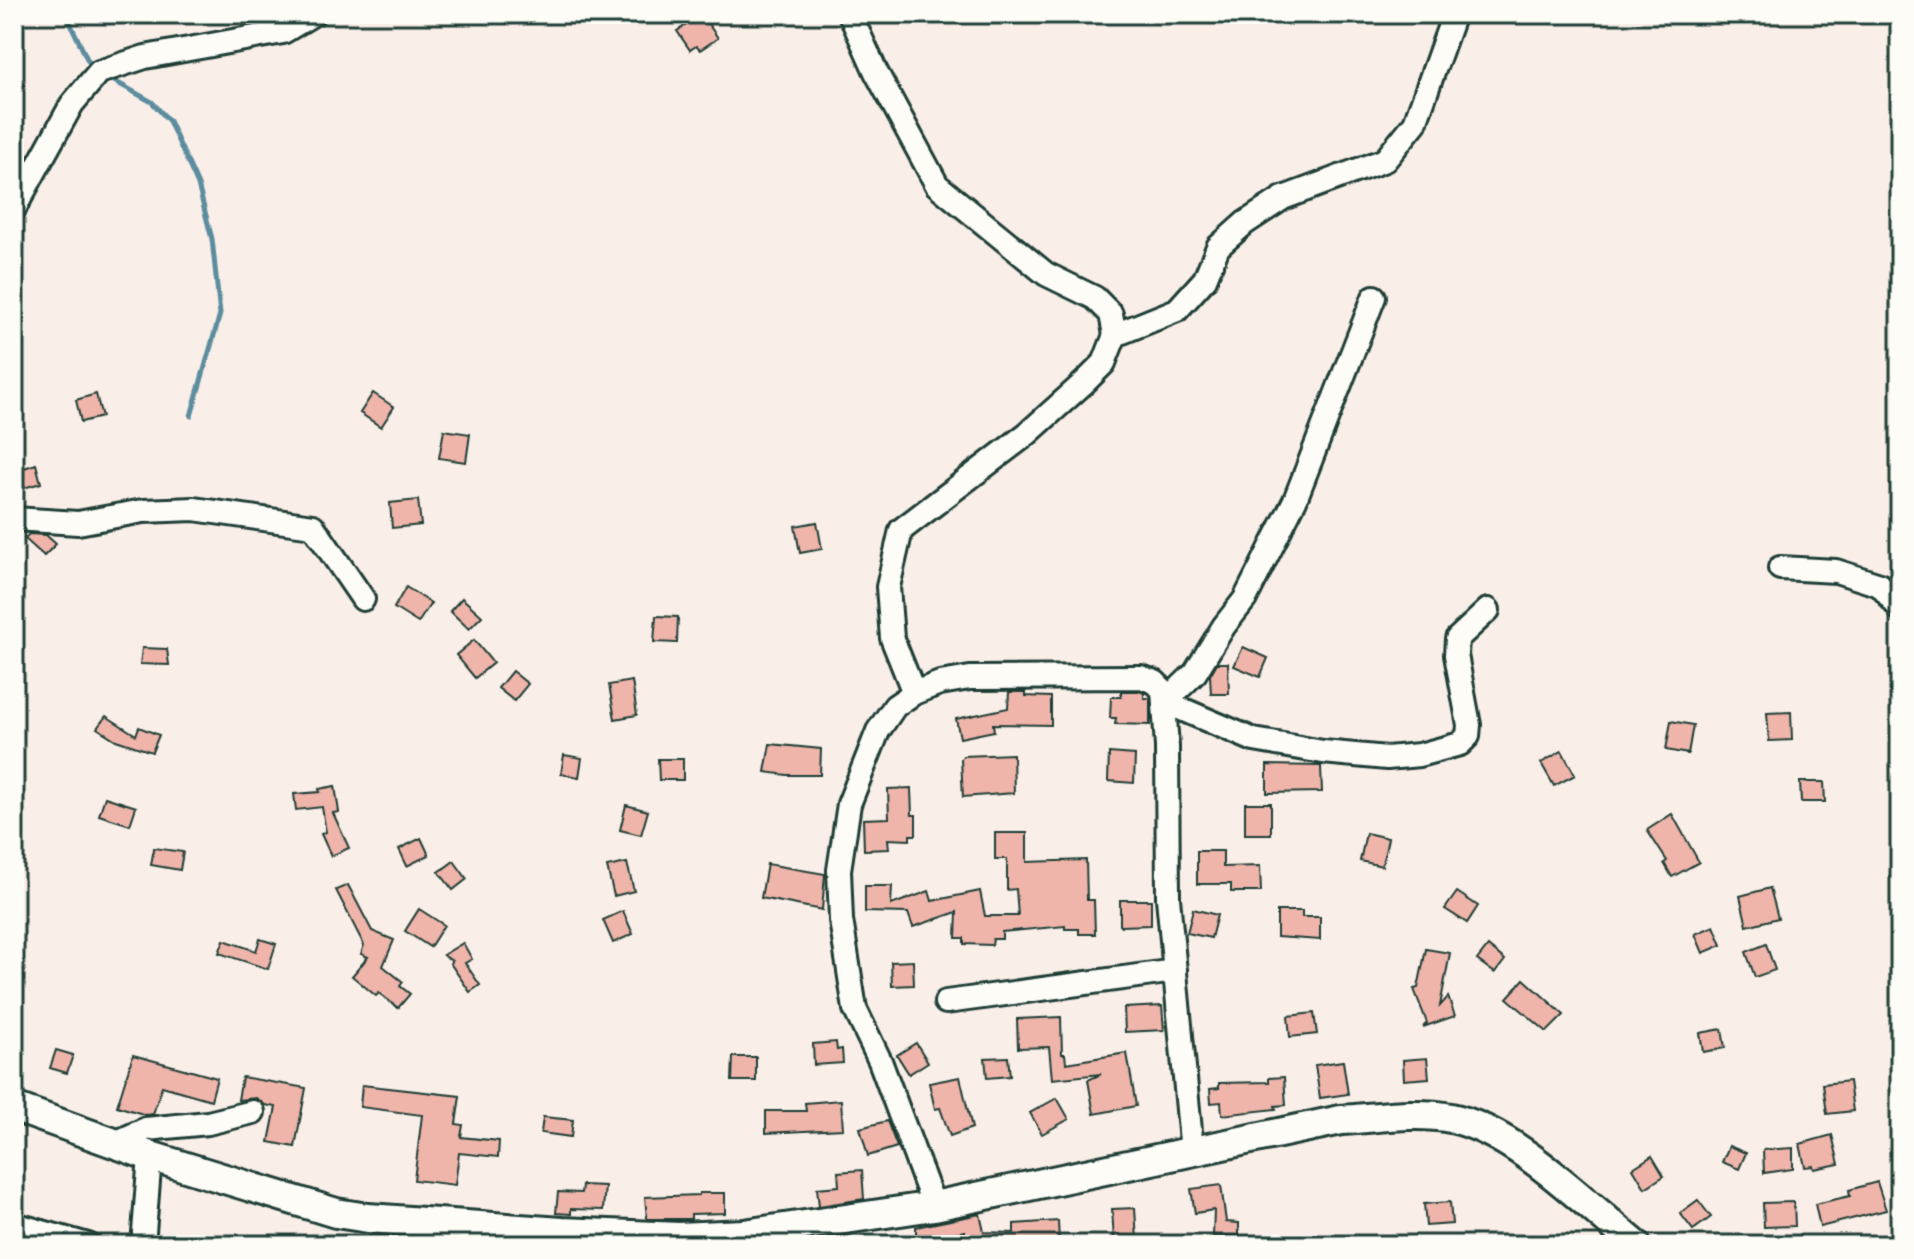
<svg xmlns="http://www.w3.org/2000/svg" width="1914" height="1259" viewBox="0 0 1914 1259" font-family="'Indie Flower',sans-serif">
	<style>
		.lines { fill: none; stroke-linecap: round; stroke-linejoin: round }
		.stream { stroke: #5b8d9e; stroke-width: 5 }
		.building { fill: #efb4aa; stroke: #1f3d34; stroke-width: 2 }
		.minor-casing { stroke: #1f3d34; stroke-width: 28 }
		.major-casing { stroke: #1f3d34; stroke-width: 34 }
		.minor { stroke: #fdfcf7; stroke-width: 22 }
		.major { stroke: #fdfcf7; stroke-width: 28 }
	</style>
	<rect width="100%" height="100%" fill="#faeee8"/>
	<filter id="ink" filterUnits="userSpaceOnUse"><feTurbulence type="fractalNoise" baseFrequency=".0125" numOctaves="2"/><feDisplacementMap in="SourceGraphic" scale="16" xChannelSelector="R" yChannelSelector="G"/><feConvolveMatrix kernelMatrix="1 2 1 2 8 2 1 2 1" color-interpolation-filters="sRGB"/></filter>
	<g filter="url(#ink)">
		<g class="lines">
			<!-- stream -->
			<g class="stream">
				<polyline points="66,14 88,61 96,69"/>
				<polyline points="107,77 152,102 169,121 198,185 212,239 220,314 191,416"/>
			</g>
		</g>
		<!-- building -->
		<g class="building">
			<polygon points="702,15 718,38 700,50 696,46 690,50 677,31"/>
			<polygon points="373,393 394,407 381,427 360,413"/>
			<polygon points="96,394 102,417 81,422 76,400"/>
			<polygon points="444,430 470,434 466,462 439,458"/>
			<polygon points="36,464 41,483 20,489 15,471"/>
			<polygon points="418,500 421,525 392,528 390,503"/>
			<polygon points="817,522 822,549 800,553 795,526"/>
			<polygon points="29,534 46,535 56,544 44,556 25,539"/>
			<polygon points="406,587 431,603 418,623 394,608"/>
			<polygon points="462,598 482,616 469,629 450,611"/>
			<polygon points="656,616 678,617 677,643 654,642"/>
			<polygon points="474,640 493,663 475,678 456,655"/>
			<polygon points="1243,647 1268,658 1260,677 1234,666"/>
			<polygon points="142,648 167,649 169,665 140,664"/>
			<polygon points="1217,663 1228,663 1229,694 1211,694 1210,675"/>
			<polygon points="512,671 528,684 514,701 498,688"/>
			<polygon points="632,681 637,715 615,719 609,685"/>
			<polygon points="1121,691 1139,691 1144,693 1144,698 1150,698 1150,725 1115,724 1116,718 1110,718 1111,697 1121,697"/>
			<polygon points="1009,692 1026,692 1026,696 1051,697 1051,725 993,724 994,731 960,738 956,719 1008,708"/>
			<polygon points="1791,712 1792,740 1769,741 1767,713"/>
			<polygon points="106,716 136,735 139,727 159,735 152,752 116,740 97,728"/>
			<polygon points="1671,721 1693,725 1688,754 1666,750"/>
			<polygon points="770,744 821,749 820,775 787,775 765,772"/>
			<polygon points="1562,751 1575,775 1554,786 1541,763"/>
			<polygon points="1109,753 1135,755 1134,783 1108,781"/>
			<polygon points="1013,754 1014,793 963,797 961,759 963,756"/>
			<polygon points="564,755 582,758 579,777 561,774"/>
			<polygon points="658,759 683,759 683,780 659,780"/>
			<polygon points="1267,765 1321,766 1322,792 1267,793"/>
			<polygon points="1800,782 1824,782 1825,802 1801,802"/>
			<polygon points="335,786 339,812 333,813 349,848 331,856 321,834 326,832 322,807 296,810 294,794 320,792 319,789"/>
			<polygon points="911,788 912,815 916,815 916,835 910,835 910,840 888,839 889,849 864,850 863,819 889,818 888,789"/>
			<polygon points="105,797 136,807 130,825 99,815"/>
			<rect x="1245" y="803" width="26" height="31"/>
			<polygon points="626,805 648,811 641,835 620,830"/>
			<polygon points="1672,814 1699,862 1672,877 1664,863 1667,861 1647,830"/>
			<polygon points="995,833 1027,833 1027,862 1086,860 1087,900 1094,900 1095,934 1079,934 1079,929 1065,929 1065,926 1002,932 1002,939 993,939 992,945 964,944 964,938 956,938 957,912 913,927 908,913 865,912 865,886 892,886 891,905 929,891 932,901 980,891 985,916 1018,916 1016,889 1007,890 1007,859 995,859"/>
			<polygon points="1366,833 1388,838 1382,866 1360,861"/>
			<polygon points="421,838 429,855 407,866 399,849"/>
			<polygon points="154,848 183,852 180,870 151,865"/>
			<polygon points="1197,851 1223,851 1223,867 1260,866 1261,892 1231,892 1231,884 1197,884"/>
			<polygon points="454,861 467,879 453,890 439,872"/>
			<polygon points="627,863 634,891 614,896 607,867"/>
			<polygon points="767,864 825,874 822,910 761,898"/>
			<polygon points="348,885 372,931 394,940 383,966 403,982 400,986 410,994 398,1008 379,993 376,996 352,976 368,957 361,954 364,945 336,890"/>
			<polygon points="1770,888 1778,918 1747,926 1740,896"/>
			<polygon points="1457,892 1478,906 1467,923 1445,909"/>
			<polygon points="1120,900 1151,900 1151,925 1120,926"/>
			<polygon points="419,909 444,925 430,947 405,931"/>
			<polygon points="1193,909 1217,915 1211,938 1187,933"/>
			<polygon points="623,911 633,934 613,943 603,920"/>
			<polygon points="1277,911 1302,911 1302,917 1320,917 1320,940 1277,937"/>
			<polygon points="1714,926 1722,945 1703,953 1695,934"/>
			<polygon points="260,939 276,944 268,969 219,953 224,940 256,951"/>
			<polygon points="463,943 472,959 465,963 480,985 470,992 450,963 452,961 443,955"/>
			<polygon points="1766,944 1775,970 1755,977 1746,952"/>
			<polygon points="1488,946 1505,960 1495,973 1477,960"/>
			<polygon points="1426,949 1450,953 1440,1006 1448,997 1455,1016 1423,1027 1427,1023 1414,989 1418,988"/>
			<polygon points="913,961 914,985 892,986 891,962"/>
			<polygon points="1524,979 1564,1015 1547,1032 1507,998"/>
			<polygon points="1162,1006 1164,1030 1125,1032 1124,1008"/>
			<polygon points="1314,1013 1317,1034 1290,1037 1288,1016"/>
			<polygon points="1061,1017 1062,1054 1065,1054 1066,1063 1127,1053 1136,1106 1094,1114 1088,1080 1101,1074 1052,1079 1049,1047 1018,1048 1017,1019"/>
			<polygon points="1722,1029 1725,1048 1703,1052 1700,1033"/>
			<polygon points="836,1042 837,1050 842,1049 843,1063 814,1065 813,1044"/>
			<polygon points="916,1043 928,1062 909,1074 897,1055"/>
			<polygon points="56,1050 73,1055 67,1073 50,1068"/>
			<polygon points="133,1055 217,1078 211,1100 162,1086 153,1114 146,1115 117,1106"/>
			<polygon points="733,1057 756,1057 756,1081 732,1081"/>
			<polygon points="1008,1057 1010,1076 987,1078 985,1058"/>
			<polygon points="1427,1058 1429,1078 1404,1080 1403,1060"/>
			<polygon points="1343,1061 1348,1094 1320,1098 1315,1065"/>
			<polygon points="242,1077 306,1088 295,1147 269,1142 276,1107 265,1105 256,1098 238,1100"/>
			<polygon points="960,1077 972,1128 950,1136 940,1108 935,1109 929,1083"/>
			<polygon points="1284,1077 1286,1105 1275,1106 1276,1109 1222,1115 1221,1102 1211,1103 1210,1089 1219,1088 1219,1083 1269,1082 1269,1078"/>
			<polygon points="1849,1081 1853,1111 1827,1114 1823,1084"/>
			<polygon points="362,1085 460,1096 456,1124 463,1125 461,1137 499,1141 498,1157 459,1153 455,1185 414,1180 422,1115 360,1107"/>
			<polygon points="1057,1098 1069,1119 1042,1134 1030,1113"/>
			<polygon points="841,1100 843,1129 766,1133 766,1111 806,1111 805,1103"/>
			<polygon points="543,1117 573,1120 571,1137 541,1133"/>
			<polygon points="887,1121 897,1147 868,1156 860,1128"/>
			<polygon points="1832,1135 1839,1164 1814,1169 1813,1166 1805,1167 1800,1144"/>
			<polygon points="1729,1146 1746,1153 1739,1169 1722,1162"/>
			<polygon points="1793,1148 1793,1169 1764,1173 1763,1150"/>
			<polygon points="1652,1156 1664,1176 1645,1188 1633,1168"/>
			<polygon points="862,1170 864,1199 819,1206 817,1188 839,1186 838,1172"/>
			<polygon points="1877,1182 1886,1210 1820,1227 1815,1204 1850,1196 1849,1190"/>
			<polygon points="582,1185 605,1186 603,1210 571,1209 571,1214 556,1213 558,1192 581,1193"/>
			<polygon points="1221,1185 1226,1222 1239,1223 1239,1236 1213,1236 1214,1210 1195,1213 1191,1189"/>
			<polygon points="699,1193 725,1193 725,1213 691,1214 691,1219 647,1219 645,1197 699,1195"/>
			<polygon points="1698,1200 1711,1217 1693,1230 1680,1213"/>
			<polygon points="1450,1202 1452,1224 1426,1226 1424,1204"/>
			<polygon points="1794,1202 1795,1226 1764,1227 1763,1203"/>
			<polygon points="1135,1208 1137,1240 1114,1241 1112,1209"/>
			<polygon points="980,1214 984,1232 1014,1233 1014,1224 1058,1221 1059,1243 965,1245 965,1231 916,1241 916,1227"/>
		</g>
		<g class="lines">
			<!-- minor casing -->
			<g class="minor-casing">
				<g id="minor">
					<polyline points="850,14 876,72 937,185 1046,274 1095,298 1111,314 1115,335 1104,363 1086,381 1027,434 901,530 888,587 892,638 914,693"/>
					<polyline points="14,209 72,104 99,72 145,57 283,32 313,14"/>
					<polyline points="1374,297 1295,500 1245,599 1224,626 1195,673 1165,702 1254,740 1323,752 1387,758 1419,755 1460,744 1468,736 1469,725 1456,655 1457,639 1488,610"/>
					<polyline points="1115,335 1177,310 1205,279 1218,247 1245,223 1283,198 1385,160 1415,123 1454,14"/>
					<polyline points="14,519 78,523 143,511 194,509 313,526 363,599"/>
					<polyline points="1780,568 1836,571 1880,585 1900,609"/>
					<polyline points="946,1002 1175,971"/>
					<polyline points="115,1143 146,1129 208,1123 253,1112"/>
					<polyline points="934,1206 880,1061 855,1009 841,920 839,870 849,804 878,731 895,706 914,693 940,683 970,678 1141,677 1155,682 1163,690 1167,747 1168,898 1192,1152"/>
					<polyline points="14,1224 88,1245"/>
					<polyline points="143,1245 150,1156"/>
				</g>
			</g>
			<!-- major casing -->
			<g class="major-casing">
				<path id="major" d="M14,1107L150,1156L336,1213L368,1218L562,1232L679,1237L744,1234L934,1206L1341,1120C1377,1118 1415,1111 1451,1118C1513,1130 1587,1205 1636,1245"/>
			</g>
			<!-- minor -->
			<use href="#minor" class="minor"/>
			<!-- major -->
			<use href="#major" class="major"/>
		</g>
	</g>
	<!-- margin -->
	<rect width="1914" height="1259" fill="none" stroke="#fdfcf7" stroke-width="48"/>
	<rect x="24" y="24" width="1866" height="1211" fill="none" stroke="#1f3d34" stroke-width="3" filter="url(#ink)"/>
</svg>
